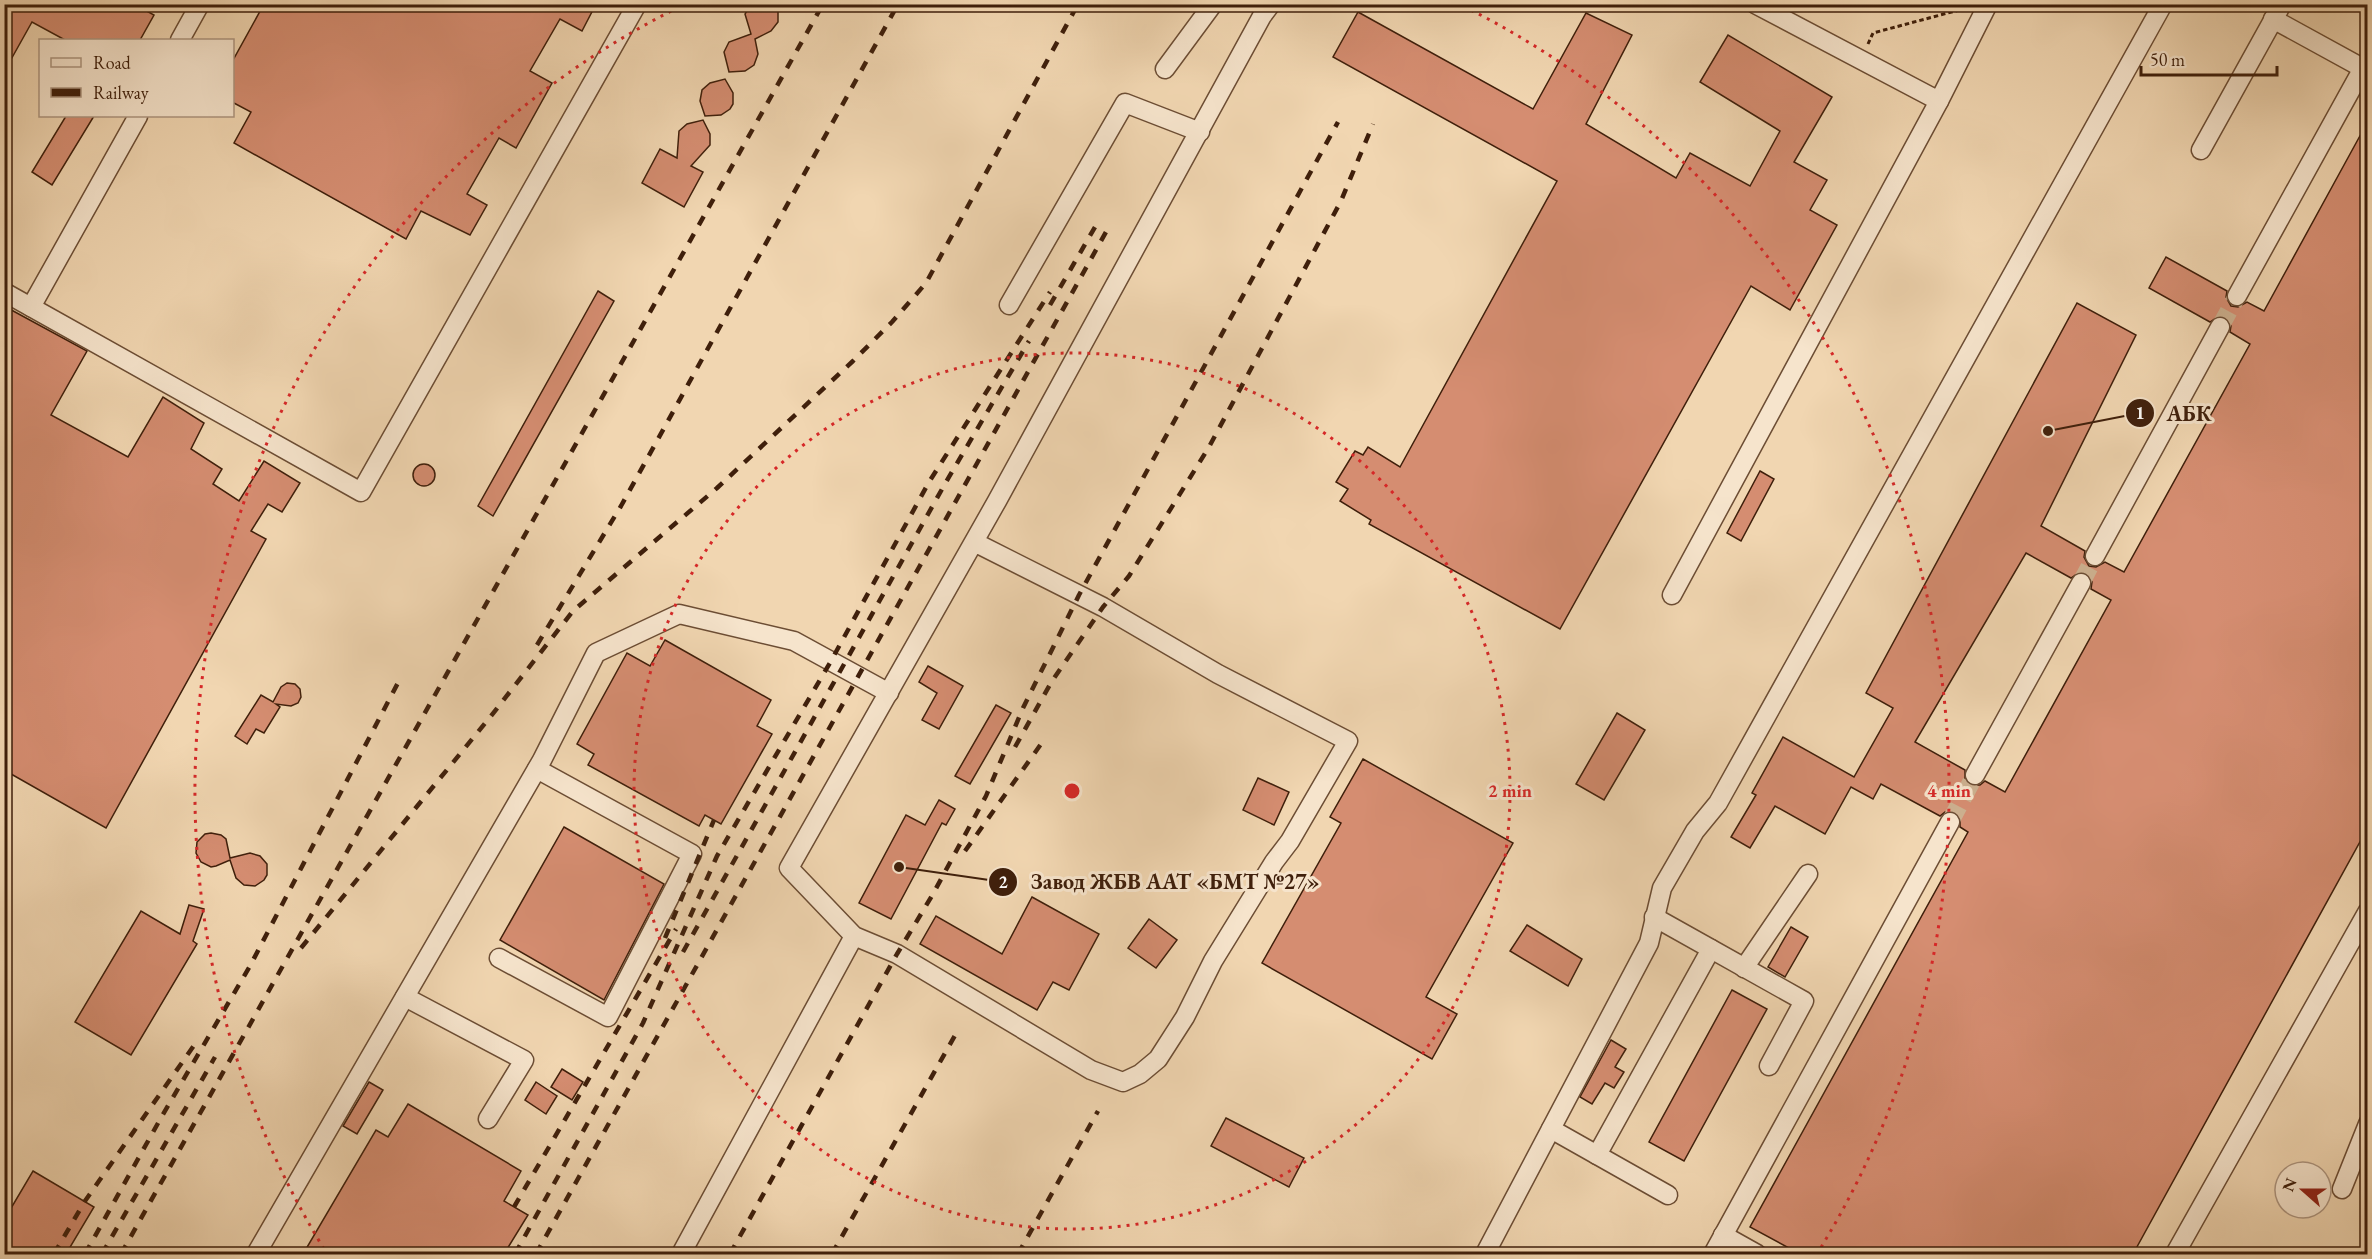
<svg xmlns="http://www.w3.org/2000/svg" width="2372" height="1259" viewBox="0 0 2372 1259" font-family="'EB Garamond',serif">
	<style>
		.building { fill: #d58d71; stroke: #3f1f0b; stroke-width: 1.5; fill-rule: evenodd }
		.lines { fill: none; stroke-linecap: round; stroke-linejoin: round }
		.minor-tunnel { stroke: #cdb190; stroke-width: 18; stroke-dasharray: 18 9; stroke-linecap: butt }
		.minor-casing { stroke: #6c4d34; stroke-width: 21 }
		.path { stroke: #3f1f0b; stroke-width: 3; stroke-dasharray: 4.5 3; stroke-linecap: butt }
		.minor { stroke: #f6e4cc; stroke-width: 18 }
		.rail { stroke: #3f1f0b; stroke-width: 4.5; stroke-dasharray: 10 10; stroke-linecap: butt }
		.ring { fill: none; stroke: #d62828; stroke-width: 3; stroke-dasharray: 3 6 }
		.centre { fill: #d62828; stroke: #f6e4cc; stroke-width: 3 }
		.ring-label { font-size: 18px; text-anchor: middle; font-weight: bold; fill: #d62828; stroke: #f6e4cc; stroke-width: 6; stroke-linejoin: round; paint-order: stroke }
		.leader { fill: none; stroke: #3f1f0b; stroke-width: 2 }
		.callout-dot { fill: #3f1f0b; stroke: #f6e4cc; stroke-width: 2 }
		.mark-label { font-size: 18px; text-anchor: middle; font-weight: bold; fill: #fff }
		.callout-label { font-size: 22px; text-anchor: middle; font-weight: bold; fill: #3f1f0b; stroke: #f6e4cc; stroke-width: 6; stroke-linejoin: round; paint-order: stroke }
	</style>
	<rect width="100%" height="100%" fill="#f1d6b1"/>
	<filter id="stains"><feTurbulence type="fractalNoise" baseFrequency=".00333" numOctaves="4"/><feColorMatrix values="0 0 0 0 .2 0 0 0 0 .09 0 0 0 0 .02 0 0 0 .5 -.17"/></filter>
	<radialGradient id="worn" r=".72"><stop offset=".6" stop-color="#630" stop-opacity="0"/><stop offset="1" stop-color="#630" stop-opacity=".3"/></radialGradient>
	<!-- building -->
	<g class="building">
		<polygon points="4,4 134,4 154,15 140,40 65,40 32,22 4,72"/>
		<polygon points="264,4 596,4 582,31 560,19 530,71 552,83 516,148 499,138 467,194 487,205 470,235 421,211 406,239 234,143 251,112 232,102 232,62"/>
		<polygon points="751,4 775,4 778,11 778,22 771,31 755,39 758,54 754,65 745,71 729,72 724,52 729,42 751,34 745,14"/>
		<polygon points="1358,12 1533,109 1586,13 1632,35 1586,124 1676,178 1690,153 1750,186 1780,131 1700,82 1728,35 1832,97 1794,162 1827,180 1810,210 1837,225 1790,310 1751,286 1560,629 1369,524 1371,520 1340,501 1348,489 1336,482 1355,451 1363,455 1368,447 1400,467 1557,181 1333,57"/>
		<polygon points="725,79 733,93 733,104 730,109 721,115 705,116 700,101 702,90 710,83"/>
		<polygon points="66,116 94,116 52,185 32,172"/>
		<polygon points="703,120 710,134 710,145 691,166 703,172 684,207 642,183 660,149 677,158 679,131 687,124"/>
		<path d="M2367,123V829L2133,1254H1800L1750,1227L1968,832L1960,827V817L1955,812H1945L1940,816L1881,784L1873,799L1851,787L1825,834L1775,806L1750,848L1731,837L1756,795L1752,793L1783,737L1854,777L1893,708L1866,693L2077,303L2136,335L2041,526L2085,551L2084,557L2089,566L2096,567L2105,562L2124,572L2250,344L2230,332L2231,326L2226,317L2219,316L2210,322L2149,288L2166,257L2227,291L2226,297L2231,306L2238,307L2247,302L2264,311ZM2026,553L2071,578L2080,572L2087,573L2092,582L2091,589L2111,600L2005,792L1985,781L1980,785H1970L1965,780V770L1915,742Z"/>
		<polygon points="598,291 614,301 493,516 478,506"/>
		<polygon points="4,306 87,351 51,415 128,457 163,397 204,423 191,449 222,469 213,484 239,501 264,461 300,483 282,512 268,504 251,531 266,539 106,828 4,770"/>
		<circle cx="424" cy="475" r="11"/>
		<polygon points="1760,471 1774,479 1741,541 1727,533"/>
		<polygon points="665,640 771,700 757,726 772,734 721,824 705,815 699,826 588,765 594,754 577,744 627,653 650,666"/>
		<polygon points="928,666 963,686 939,729 922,720 937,693 919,682"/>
		<polygon points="287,683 295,684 300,689 301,697 298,703 291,706 276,704 280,707 264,733 256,729 247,744 235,736 261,695 273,702 281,687"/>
		<polygon points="996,705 1011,713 970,784 955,776"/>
		<polygon points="1617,713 1645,730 1604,800 1576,784"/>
		<polygon points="1363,759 1513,843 1426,997 1457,1014 1432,1059 1262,963 1341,823 1330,817"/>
		<polygon points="1258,778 1289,792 1274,825 1243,810"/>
		<polygon points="939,800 955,809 946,825 942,823 891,919 859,903 906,815 925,825"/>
		<polygon points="564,827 664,884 604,1000 500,940"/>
		<polygon points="211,833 221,835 226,839 230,858 250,853 260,856 267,864 267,875 264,880 255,886 244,885 236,878 230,860 216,866 211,867 201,862 196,853 197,842 205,834"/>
		<polygon points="1032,897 1099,934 1069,990 1053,982 1037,1010 920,944 936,916 1002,954"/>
		<polygon points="189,905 204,909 193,941 197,944 131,1055 75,1022 141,911 180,934"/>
		<polygon points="1149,919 1177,940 1156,968 1128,948"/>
		<polygon points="1527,925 1582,959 1568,986 1510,951"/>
		<polygon points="1791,927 1808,937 1785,977 1768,967"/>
		<polygon points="1732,990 1767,1009 1684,1161 1649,1142"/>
		<polygon points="1611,1040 1626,1049 1615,1067 1624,1072 1614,1088 1605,1083 1592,1104 1580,1097"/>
		<polygon points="562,1069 583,1082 572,1100 551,1087"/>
		<polygon points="369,1082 383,1090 357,1134 343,1126"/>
		<polygon points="536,1082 557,1096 546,1114 525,1100"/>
		<polygon points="408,1104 521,1171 504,1201 528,1215 504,1254 303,1254 376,1130 388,1137"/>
		<polygon points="1226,1118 1304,1158 1289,1187 1211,1146"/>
		<polygon points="33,1171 94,1207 66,1254 4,1254 4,1220"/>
	</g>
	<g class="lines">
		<!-- minor-tunnel -->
		<g class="minor-tunnel">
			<polyline points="2220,327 2237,296"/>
			<polyline points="2081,583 2095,556"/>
			<polyline points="1950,822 1975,775"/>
		</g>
		<!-- minor casing -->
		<g class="minor-casing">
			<g id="minor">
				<polyline points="1755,4 1939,101 1988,4"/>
				<polyline points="2273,19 2368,71"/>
				<polyline points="180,40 200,4"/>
				<polyline points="1165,69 1213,4"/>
				<polyline points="2201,150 2282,4"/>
				<polyline points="4,292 361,492 637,4"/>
				<polyline points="2237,296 2363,68"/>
				<polyline points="1009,305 1125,103 1200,132"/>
				<polyline points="31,307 138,116"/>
				<polyline points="974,542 1103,607 1218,674 1348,741 1290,841 1274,862 1213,961 1185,1017 1158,1059 1140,1074 1123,1082 1091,1070 897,954 854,936 789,868 997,501 1262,16 1271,4"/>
				<polyline points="2095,556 2220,327"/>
				<polyline points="1672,595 1939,101"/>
				<polyline points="1975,775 2081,583"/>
				<polyline points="1654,917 1804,1001 1769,1066"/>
				<polyline points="499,958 608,1017 692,854 537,769"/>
				<polyline points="1744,968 1808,874"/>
				<polyline points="405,997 524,1060 488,1119"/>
				<polyline points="1551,1129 1668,1195"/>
				<polyline points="1597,1155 1711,949"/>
				<polyline points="2342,1189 2368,1124"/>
				<polyline points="1723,1235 1757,1254"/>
				<polyline points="256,1254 542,760 596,653 679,614 794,641 889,693"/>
				<polyline points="681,1254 854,936"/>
				<polyline points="1485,1254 1649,943 1662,888 1695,831 1718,803 2163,4"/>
				<polyline points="1713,1254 1950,822"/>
				<polyline points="2175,1254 2368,911"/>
			</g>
		</g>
		<!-- path -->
		<polyline class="path" points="1868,44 1873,33 1959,10 1962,4"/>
		<!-- minor -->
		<use href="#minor" class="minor"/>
		<!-- rail -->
		<g class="rail">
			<polyline points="1050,305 1095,227"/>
			<polyline points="537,645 621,506 898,4"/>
			<polyline points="1015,747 1052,681 1103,607 1129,576 1209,447 1341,201 1373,124"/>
			<polyline points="965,851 1046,737"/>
			<polyline points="665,938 714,820"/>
			<polyline points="301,948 491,716 573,611 717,488 853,361 892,322 926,283 1078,4"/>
			<polyline points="683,952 946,482 1029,341"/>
			<polyline points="514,1207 676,929"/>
			<polyline points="54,1254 85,1201 195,1044"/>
			<polyline points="85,1254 162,1116 250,966 401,677"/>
			<polyline points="102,1254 215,1057"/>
			<polyline points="121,1254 823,4"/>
			<polyline points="515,1254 643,1023 717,856 831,661 929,482 1050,292"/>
			<polyline points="536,1254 1106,232"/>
			<polyline points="730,1254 897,954 933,894 986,796 1023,708 1079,595 1338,122"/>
			<polyline points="832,1254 958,1030"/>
			<polyline points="1018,1254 1098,1111"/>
		</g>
	</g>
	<!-- distance rings -->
	<g class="ring">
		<circle cx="1072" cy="791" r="438"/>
		<path d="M324 1249A877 877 0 0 1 681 6M1463 6A877 877 0 0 1 1820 1249"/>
	</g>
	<circle cx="1072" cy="791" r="9" class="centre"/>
	<g class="ring-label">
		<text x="1510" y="797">2 min</text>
		<text x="1949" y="797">4 min</text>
	</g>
	<!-- callouts -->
	<path class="leader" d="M2048 431L2140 413M899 867L1003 882"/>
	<g class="callout-dot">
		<circle cx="2048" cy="431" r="6"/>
		<circle cx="899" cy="867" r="6"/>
		<circle cx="2140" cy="413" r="15"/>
		<circle cx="1003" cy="882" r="15"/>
	</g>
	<g class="mark-label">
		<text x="2140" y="419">1</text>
		<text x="1003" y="888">2</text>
	</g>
	<g class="callout-label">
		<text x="2189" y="421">АБК</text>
		<text x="1175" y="889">Завод ЖБВ ААТ «БМТ №27»</text>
	</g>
	<!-- margin -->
	<rect width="2372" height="1259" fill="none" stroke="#f1d6b1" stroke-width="24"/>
	<rect x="6" y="6" width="2360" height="1247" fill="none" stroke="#3f1f0b" stroke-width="3"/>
	<rect x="12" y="12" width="2348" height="1235" fill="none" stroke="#3f1f0b" stroke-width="1.5"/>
	<!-- legend -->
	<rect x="39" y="39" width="195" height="78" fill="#f6e4cc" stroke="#ad957f" stroke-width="1.5"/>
	<rect x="51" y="58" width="30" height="9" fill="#f6e4cc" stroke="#ad957f" stroke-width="1.5"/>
	<text x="93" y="69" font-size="18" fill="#3f1f0b">Road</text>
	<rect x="51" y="88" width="30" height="9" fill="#3f1f0b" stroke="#ad957f" stroke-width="1.5"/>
	<text x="93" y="99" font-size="18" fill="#3f1f0b">Railway</text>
	<!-- north arrow -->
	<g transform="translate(2303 1190) rotate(291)"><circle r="28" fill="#f6e4cc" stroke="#ad957f" stroke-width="1.5"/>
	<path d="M0-4.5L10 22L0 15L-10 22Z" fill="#8f2418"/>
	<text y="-9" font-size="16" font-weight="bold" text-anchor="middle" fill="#3f1f0b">N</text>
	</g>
	<!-- scale -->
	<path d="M2141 66v9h136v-9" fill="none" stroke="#3f1f0b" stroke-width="3"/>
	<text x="2150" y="66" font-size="18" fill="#3f1f0b" stroke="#f6e4cc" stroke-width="4.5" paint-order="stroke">50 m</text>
	<rect width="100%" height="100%" filter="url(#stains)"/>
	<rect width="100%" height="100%" fill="url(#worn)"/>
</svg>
